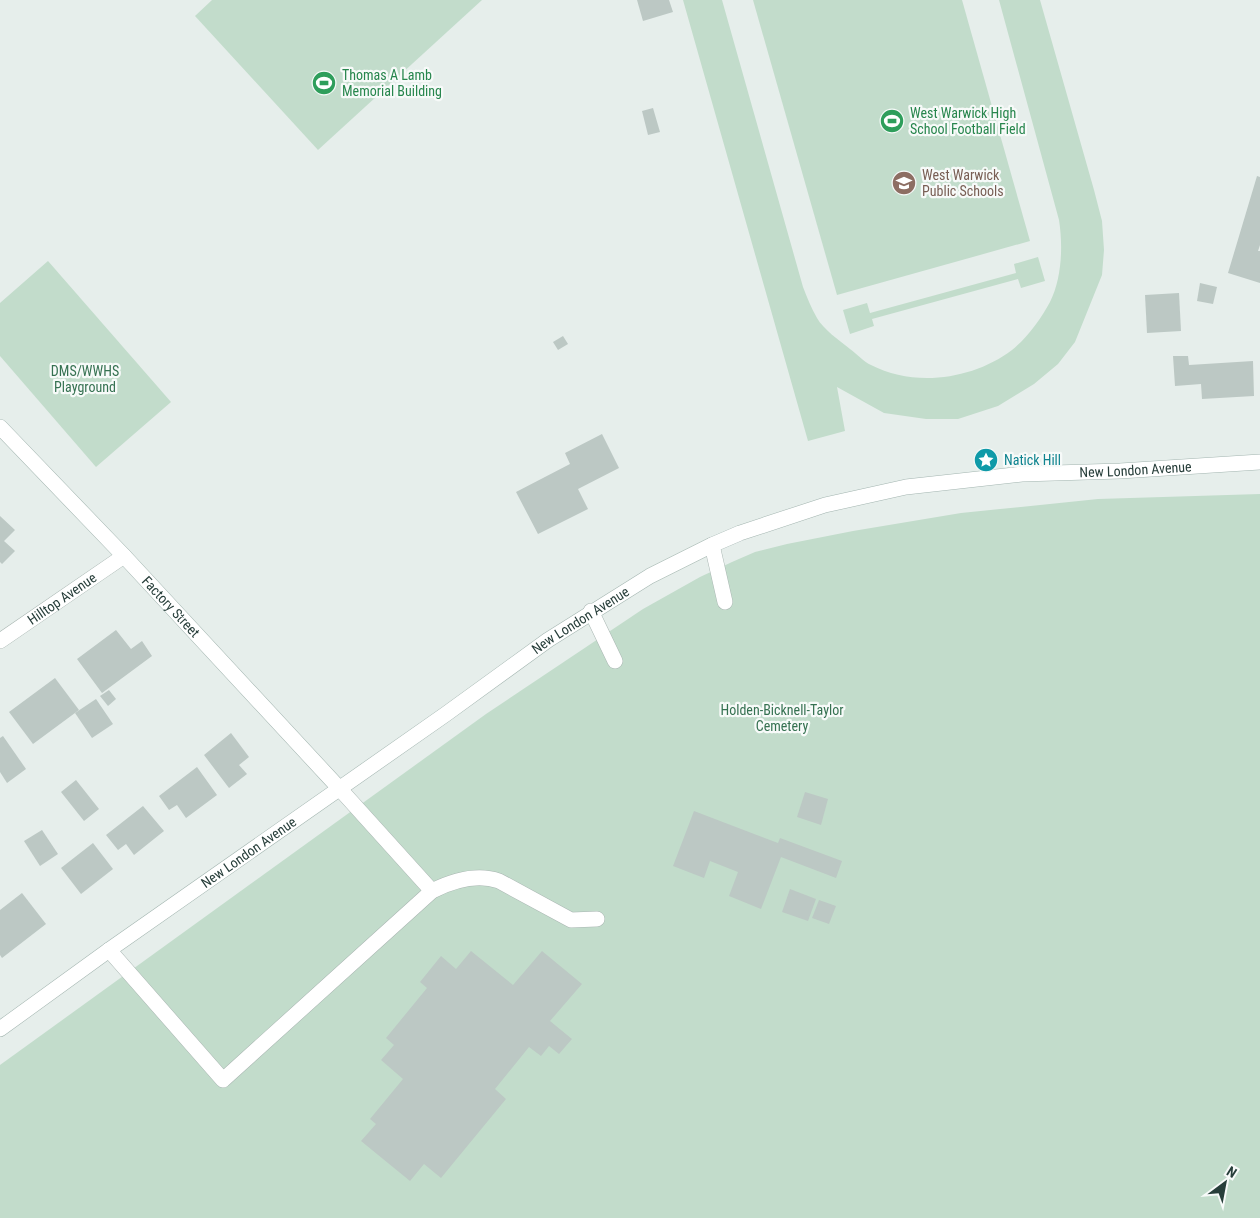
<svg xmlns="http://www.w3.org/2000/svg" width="1260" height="1218" viewBox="0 0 1260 1218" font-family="'Roboto Condensed',sans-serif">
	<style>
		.green { fill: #c2dccb }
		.building { fill: #bcc8c4 }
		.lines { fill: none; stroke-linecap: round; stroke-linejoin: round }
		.lane-casing { stroke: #a9b6b2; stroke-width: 16 }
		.street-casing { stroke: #a9b6b2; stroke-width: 16 }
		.secondary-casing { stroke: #a3b5b0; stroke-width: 16 }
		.lane { stroke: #fff; stroke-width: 15 }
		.street { stroke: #fff; stroke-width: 15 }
		.secondary { stroke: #fff; stroke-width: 15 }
		.labels { text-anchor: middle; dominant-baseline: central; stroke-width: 4.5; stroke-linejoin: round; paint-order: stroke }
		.leisure-label { font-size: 14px; fill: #27864d; stroke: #f7faf9; text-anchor: start }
		.education-label { font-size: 14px; fill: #785e54; stroke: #f7faf9; text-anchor: start }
		.park-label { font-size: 14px; fill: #357151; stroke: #f7faf9 }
		.culture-label { font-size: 14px; fill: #0d838f; stroke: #f7faf9; text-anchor: start }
		.street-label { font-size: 14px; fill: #273e3a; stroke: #f7faf9 }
	</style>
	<rect width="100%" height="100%" fill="#e6eeeb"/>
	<!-- green -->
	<g class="green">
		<polygon points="212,0 482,0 318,150 195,16"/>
		<path d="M683,0H722L803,287C807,297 811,308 817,318C823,329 840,341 850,349C857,354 864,362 871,365C915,388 974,379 1012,350C1027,338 1041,319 1050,302C1062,278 1063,246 1059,220L999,0H1040L1094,190L1102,221L1104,250L1102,275L1075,342L1058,364L1034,384L998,406L958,419H926L884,413L837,387L845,431L808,441Z"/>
		<polygon points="753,0 962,0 1030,241 837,295"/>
		<polygon points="1038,257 1045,281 1021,288 1018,279 872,319 874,326 850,334 843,310 867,303 870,313 1016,273 1014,264"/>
		<polygon points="48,261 171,402 96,467 0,356 0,303"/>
		<polygon points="1260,494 1260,1218 0,1218 0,1065 486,714 643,609 700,577 732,562 755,552 787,544 853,531 961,513 1098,499"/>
	</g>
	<!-- building -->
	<g class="building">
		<polygon points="637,0 669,0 673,12 643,21"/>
		<polygon points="653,108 660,132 648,135 642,111"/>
		<polygon points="1257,176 1260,177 1260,245 1258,251 1260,251 1260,283 1228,273"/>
		<polygon points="1200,283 1217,287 1213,304 1197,301"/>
		<polygon points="1179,293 1181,331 1147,333 1145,295"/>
		<polygon points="563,336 568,344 558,350 553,342"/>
		<polygon points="1173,356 1188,356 1189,365 1253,361 1254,396 1202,399 1201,384 1175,386"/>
		<polygon points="602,434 619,468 578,489 588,509 538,534 516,492 570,464 565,453"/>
		<polygon points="0,516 15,530 4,541 15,551 2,564 0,562"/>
		<polygon points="116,630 131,649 142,641 152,656 102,693 77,659"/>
		<polygon points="55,678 79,710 33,744 9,712"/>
		<polygon points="109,690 116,699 108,706 100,696"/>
		<polygon points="96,699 113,724 92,738 75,713"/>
		<polygon points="231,733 249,757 239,765 247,774 229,788 204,755"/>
		<polygon points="3,736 26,769 7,783 0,772 0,738"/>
		<polygon points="197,767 217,795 186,818 177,805 169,810 159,796"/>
		<polygon points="76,780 99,809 84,821 61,792"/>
		<polygon points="805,792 828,799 821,825 797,817"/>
		<polygon points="143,806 164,831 134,855 126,844 118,850 106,835"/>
		<polygon points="694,811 778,843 780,838 842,861 836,878 781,857 761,909 729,896 738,872 710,861 704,878 673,866"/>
		<polygon points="42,830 58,854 40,866 24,841"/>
		<polygon points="93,843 113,869 81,894 61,868"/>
		<polygon points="790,889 816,899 808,921 782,912"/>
		<polygon points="22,893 46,924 2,958 0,955 0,910"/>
		<polygon points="819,900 836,906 829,924 812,918"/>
		<polygon points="471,951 513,985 542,951 582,984 550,1021 572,1039 559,1054 549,1046 541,1056 529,1047 495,1089 506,1099 441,1178 424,1164 410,1181 361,1141 376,1124 370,1119 403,1079 381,1060 394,1045 386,1038 427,988 420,982 441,956 456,969"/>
	</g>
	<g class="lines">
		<!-- lane casing -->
		<g class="lane-casing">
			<g id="lane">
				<polyline points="712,545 725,602"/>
				<polyline points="591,611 615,661"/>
				<polyline points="339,788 432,891"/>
				<path d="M109,950L223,1080L432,891C452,881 476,873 499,881L571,920L597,919"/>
			</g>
		</g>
		<!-- street casing -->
		<g class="street-casing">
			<g id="street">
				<path id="s1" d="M0,641L124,556"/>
			</g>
		</g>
		<!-- secondary casing -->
		<g class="secondary-casing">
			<g id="secondary">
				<path id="s2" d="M0,427L124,556L339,788"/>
				<path id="s3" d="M0,1029L109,950L446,714L548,640L650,576L712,545L740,533L825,505L906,487L1022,474L1120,471L1260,462"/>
			</g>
		</g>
		<!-- lane -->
		<use href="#lane" class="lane"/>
		<!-- street -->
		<use href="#street" class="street"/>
		<!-- secondary -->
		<use href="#secondary" class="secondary"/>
	</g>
	<!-- icons -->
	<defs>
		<g id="stadium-disc" transform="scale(1.25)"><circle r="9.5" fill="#2e9e5b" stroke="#f7faf9"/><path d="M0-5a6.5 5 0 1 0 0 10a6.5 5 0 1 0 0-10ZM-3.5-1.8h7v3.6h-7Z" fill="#fff"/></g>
		<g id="school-disc" transform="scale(1.25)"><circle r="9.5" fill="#8d6e63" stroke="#f7faf9"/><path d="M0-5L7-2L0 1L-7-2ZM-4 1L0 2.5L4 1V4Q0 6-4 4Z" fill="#fff"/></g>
		<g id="sight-disc" transform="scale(1.25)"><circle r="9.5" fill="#0f9aa8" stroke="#f7faf9"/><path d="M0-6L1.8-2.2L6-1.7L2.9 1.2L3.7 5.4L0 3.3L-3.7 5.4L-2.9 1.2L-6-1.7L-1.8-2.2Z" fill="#fff"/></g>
	</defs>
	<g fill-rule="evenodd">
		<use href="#stadium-disc" x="324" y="83"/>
		<use href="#stadium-disc" x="892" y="121"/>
		<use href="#school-disc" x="904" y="183"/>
		<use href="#sight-disc" x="986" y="460"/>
	</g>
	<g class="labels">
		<!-- leisure labels -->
		<g class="leisure-label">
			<text x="342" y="75">Thomas A Lamb<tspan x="342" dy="16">Memorial Building</tspan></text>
			<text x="910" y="113">West Warwick High<tspan x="910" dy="16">School Football Field</tspan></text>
		</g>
		<!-- education labels -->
		<g class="education-label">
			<text x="922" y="175">West Warwick<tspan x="922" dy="16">Public Schools</tspan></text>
		</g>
		<!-- park labels -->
		<g class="park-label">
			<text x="85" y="371">DMS/WWHS<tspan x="85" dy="16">Playground</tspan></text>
			<text x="782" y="710">Holden-Bicknell-Taylor<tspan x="782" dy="16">Cemetery</tspan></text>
		</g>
		<!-- culture labels -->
		<g class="culture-label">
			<text x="1004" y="460">Natick Hill</text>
		</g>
		<!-- street labels -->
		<g class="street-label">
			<text stroke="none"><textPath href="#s3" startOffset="1295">New London Avenue</textPath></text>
			<text stroke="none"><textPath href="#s1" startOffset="75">Hilltop Avenue</textPath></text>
			<text stroke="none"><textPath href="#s2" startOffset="248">Factory Street</textPath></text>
			<text stroke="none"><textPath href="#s3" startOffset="710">New London Avenue</textPath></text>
			<text stroke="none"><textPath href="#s3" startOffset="305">New London Avenue</textPath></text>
		</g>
	</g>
	<!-- north arrow -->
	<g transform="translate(1225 1183) rotate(32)" stroke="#f7faf9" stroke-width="4" paint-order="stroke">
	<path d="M0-4L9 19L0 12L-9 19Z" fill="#273e3a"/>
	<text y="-8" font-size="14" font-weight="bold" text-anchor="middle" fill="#273e3a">N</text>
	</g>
</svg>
